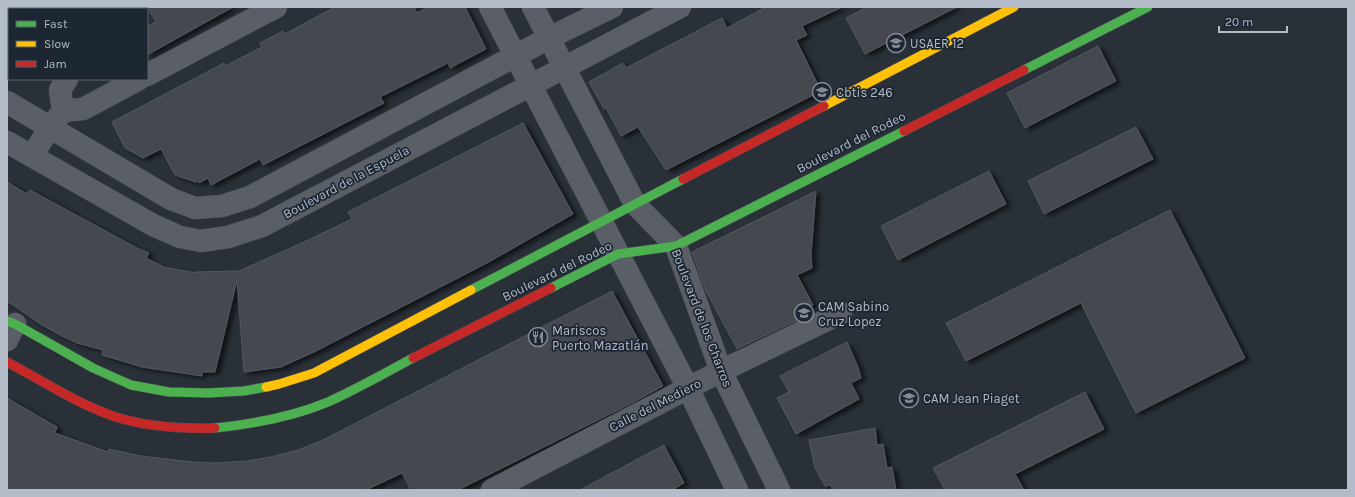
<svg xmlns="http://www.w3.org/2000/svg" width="1355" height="497" viewBox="0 0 1355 497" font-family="Karla,sans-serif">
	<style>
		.building { fill: #444950; stroke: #52575f; filter: url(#shadow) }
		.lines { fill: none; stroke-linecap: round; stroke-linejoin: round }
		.street-casing { stroke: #484c53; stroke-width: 23 }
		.fast-casing { stroke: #484c53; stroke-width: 10 }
		.slow-casing { stroke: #484c53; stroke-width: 10 }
		.jam-casing { stroke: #484c53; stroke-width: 10 }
		.street { stroke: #5a5e66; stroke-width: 22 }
		.fast { stroke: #4caf50; stroke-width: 9 }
		.slow { stroke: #ffc107; stroke-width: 9 }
		.jam { stroke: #c62828; stroke-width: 9 }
		.labels { text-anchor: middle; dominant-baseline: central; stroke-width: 3.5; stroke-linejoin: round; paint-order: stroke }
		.poi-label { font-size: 13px; fill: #b4bcc9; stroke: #1d2633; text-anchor: start }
		.street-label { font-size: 13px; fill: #b4bcc9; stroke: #1d2633 }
	</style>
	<defs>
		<filter id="shadow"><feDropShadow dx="4.5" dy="2.5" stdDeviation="2" flood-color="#0009"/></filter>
	</defs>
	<rect width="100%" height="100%" fill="#2a3038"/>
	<!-- building -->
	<g class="building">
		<polygon points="147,7 233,7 147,55 147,26 156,22"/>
		<polygon points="335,7 414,7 417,13 429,7 465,7 486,49 450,68 448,63 380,97 384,103 263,165 260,159 211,185 208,178 199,183 198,181 196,182 175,175 161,149 143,158 125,148 112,122 224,63 225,66 262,47 260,43 283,31 285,34"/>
		<polygon points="766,7 842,7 802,26 807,35 796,40 821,91 666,170 638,127 621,136 606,108 604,109 589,82 623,63 626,68 722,18 727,28"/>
		<polygon points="867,7 957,7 865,54 846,18"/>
		<polygon points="1098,46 1116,81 1025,128 1007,93"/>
		<polygon points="523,123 573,214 487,263 314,352 281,367 244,372 237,280 215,372 202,372 202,376 142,367 102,355 103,350 77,343 60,335 42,325 7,301 7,182 27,194 30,190 137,248 149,253 146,258 164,267 196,273 196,272 239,271 304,242 352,219 348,212"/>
		<polygon points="1136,127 1153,159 1044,214 1028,181"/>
		<polygon points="989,171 1006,204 898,260 881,226"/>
		<polygon points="816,191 811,254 812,268 797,275 813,305 795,314 798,320 737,349 705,289 692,252"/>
		<polygon points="1170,210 1245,358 1136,413 1081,303 966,361 946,323"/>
		<polygon points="612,291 663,386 632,403 458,490 411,490 402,473 366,490 7,490 7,398 57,427 55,433 108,452 109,449 141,456 193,462 216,463 247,461 271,457 298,450 323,440"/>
		<polygon points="847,342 858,367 861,378 851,383 859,399 796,434 777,398 789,392 780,376"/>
		<polygon points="1085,392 1104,429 1015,474 1024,490 945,490 933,468"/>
		<polygon points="875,428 877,445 883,444 887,468 892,467 896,490 832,490 831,485 825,486 815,468 809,440"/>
		<polygon points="664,445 684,483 672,490 580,490"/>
	</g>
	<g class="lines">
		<!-- street casing -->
		<g class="street-casing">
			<g id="street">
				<polyline points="490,7 688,388 737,490"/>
				<polyline points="533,7 635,204 676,246 721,371 779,490"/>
				<polyline points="107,9 108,7"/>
				<polyline points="147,75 276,7"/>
				<polyline points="7,102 171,199 195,208 222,206 250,197 549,38 612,7"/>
				<polyline points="63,111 83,109 139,79"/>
				<polyline points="7,142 153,225 180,237 201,241 228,237 262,226 680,7"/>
				<polyline points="32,156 50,127 63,111 60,90 67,79"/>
				<polyline points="7,340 15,324"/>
				<polyline points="492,490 721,371 841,313"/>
			</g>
		</g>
		<!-- fast casing -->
		<g class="fast-casing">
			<g id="fast">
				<polyline points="1024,70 1148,7"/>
				<polyline points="551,288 618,254 676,246 904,131"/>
				<polyline points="471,290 683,179"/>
				<polyline points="7,321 15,324 93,368 131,385 169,392 208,393 244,391 266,387"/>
				<path d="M215,428C254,424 292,417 328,402C357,389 385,373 413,358"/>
			</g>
		</g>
		<!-- slow casing -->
		<g class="slow-casing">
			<g id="slow">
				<polyline points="824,106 1014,7"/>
				<polyline points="266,387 279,384 314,373 471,290"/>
			</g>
		</g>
		<!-- jam casing -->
		<g class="jam-casing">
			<g id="jam">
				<polyline points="904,131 1024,70"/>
				<polyline points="683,179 824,106"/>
				<polyline points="413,358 551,288"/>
				<path d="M7,362C43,381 77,404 116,417C148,427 181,429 215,428"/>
			</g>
		</g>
		<!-- street -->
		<use href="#street" class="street"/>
		<!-- fast -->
		<use href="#fast" class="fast"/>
		<!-- slow -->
		<use href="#slow" class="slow"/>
		<!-- jam -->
		<use href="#jam" class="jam"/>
	</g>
	<!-- icons -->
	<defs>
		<g id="school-ring" transform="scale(1)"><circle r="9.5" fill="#1d2633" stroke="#848b96" stroke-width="1.5"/><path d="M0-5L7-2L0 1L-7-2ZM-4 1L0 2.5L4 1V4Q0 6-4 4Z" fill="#848b96"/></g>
		<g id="university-ring" transform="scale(1)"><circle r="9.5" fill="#1d2633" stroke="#848b96" stroke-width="1.5"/><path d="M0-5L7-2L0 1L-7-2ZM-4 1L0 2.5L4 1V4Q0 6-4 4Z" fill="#848b96"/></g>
		<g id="restaurant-ring" transform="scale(1)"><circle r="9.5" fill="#1d2633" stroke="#848b96" stroke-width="1.5"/><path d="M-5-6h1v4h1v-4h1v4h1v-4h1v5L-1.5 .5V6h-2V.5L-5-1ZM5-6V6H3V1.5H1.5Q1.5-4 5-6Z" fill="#848b96"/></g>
	</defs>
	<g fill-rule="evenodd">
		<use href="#school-ring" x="896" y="43"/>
		<use href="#university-ring" x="822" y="92"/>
		<use href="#school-ring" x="804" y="313"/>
		<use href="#restaurant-ring" x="538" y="337"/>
		<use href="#school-ring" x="909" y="398"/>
	</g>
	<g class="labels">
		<!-- poi labels -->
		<g class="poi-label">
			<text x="910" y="43">USAER 12</text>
			<text x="836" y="92">Cbtis 246</text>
			<text x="818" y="306">CAM Sabino<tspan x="818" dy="15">Cruz Lopez</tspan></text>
			<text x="552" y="330">Mariscos<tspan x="552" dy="15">Puerto Mazatlán</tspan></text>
			<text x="923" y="398">CAM Jean Piaget</text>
		</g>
		<!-- street labels -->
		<g class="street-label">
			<text transform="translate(851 142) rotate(-27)">Boulevard del Rodeo</text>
			<text transform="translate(346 182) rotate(-28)">Boulevard de la Espuela</text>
			<text transform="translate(557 271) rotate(-26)">Boulevard del Rodeo</text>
			<text transform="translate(702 318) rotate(69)">Boulevard de los Charros</text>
			<text transform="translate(655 405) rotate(-27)">Calle del Mediero</text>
		</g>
	</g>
	<!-- border -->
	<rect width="1355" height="497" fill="none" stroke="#b4bcc9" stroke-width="16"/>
	<!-- legend -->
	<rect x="8" y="8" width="140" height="72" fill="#1d2633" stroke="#59626f"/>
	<rect x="16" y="21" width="20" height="6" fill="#4caf50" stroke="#59626f"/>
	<text x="44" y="28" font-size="12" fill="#b4bcc9">Fast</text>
	<rect x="16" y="41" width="20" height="6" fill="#ffc107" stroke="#59626f"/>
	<text x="44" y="48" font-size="12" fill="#b4bcc9">Slow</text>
	<rect x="16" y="61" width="20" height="6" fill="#c62828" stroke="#59626f"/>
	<text x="44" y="68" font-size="12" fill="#b4bcc9">Jam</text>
	<!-- scale -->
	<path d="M1219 26v6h68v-6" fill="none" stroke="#b4bcc9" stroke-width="2"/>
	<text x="1225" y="26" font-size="12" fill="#b4bcc9" stroke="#1d2633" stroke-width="3" paint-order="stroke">20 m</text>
</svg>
